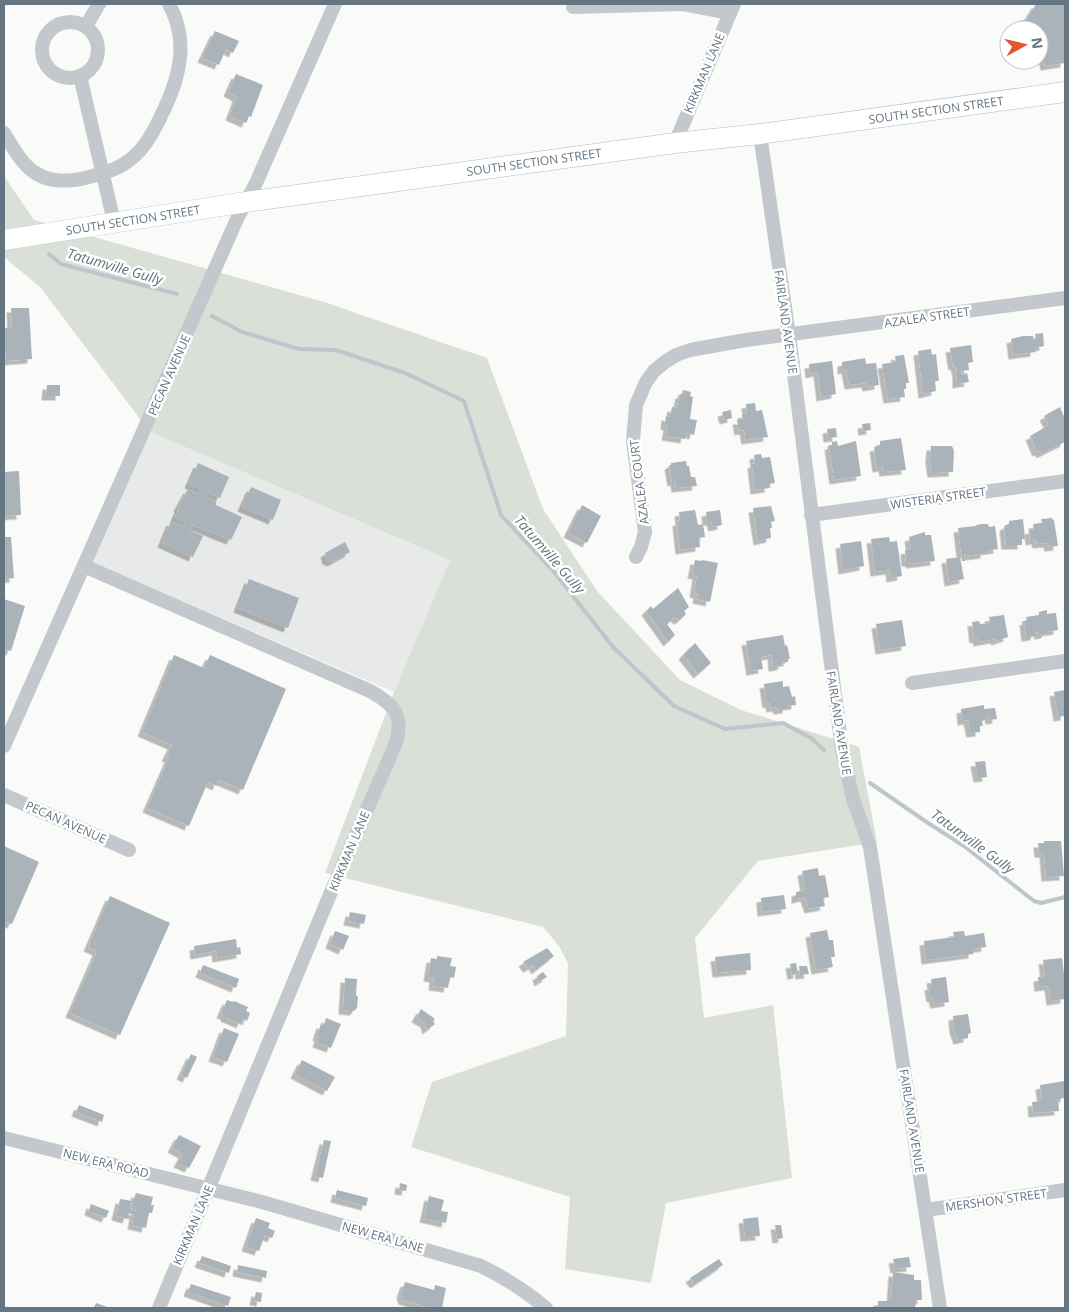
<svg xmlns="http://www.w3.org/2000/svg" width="1069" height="1312" viewBox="0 0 1069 1312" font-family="'Open Sans',sans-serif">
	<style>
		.built { fill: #e8e9e9 }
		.green { fill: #dadfd7 }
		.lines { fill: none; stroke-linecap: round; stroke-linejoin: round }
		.stream { stroke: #bbc7cb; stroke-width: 4 }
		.building { fill: #aab3b9; filter: url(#shadow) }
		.secondary-casing { stroke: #b3babf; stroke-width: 21 }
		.street { stroke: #c3c8cc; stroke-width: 14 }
		.secondary { stroke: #fff; stroke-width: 20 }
		.labels { text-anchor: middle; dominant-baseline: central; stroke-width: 5; stroke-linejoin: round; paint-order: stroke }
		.street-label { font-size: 12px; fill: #657683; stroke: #fff }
		.water-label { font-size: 14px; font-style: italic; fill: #60757c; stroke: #fff }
	</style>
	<defs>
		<filter id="shadow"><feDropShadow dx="-4.5" dy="4.5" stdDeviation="0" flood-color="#0004"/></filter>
	</defs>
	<rect width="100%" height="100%" fill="#fafaf8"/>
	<!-- built -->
	<polygon class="built" points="150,432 450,560 394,692 93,563"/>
	<!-- green -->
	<polygon class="green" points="4,176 34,220 324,302 487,358 543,509 597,591 680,680 741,710 859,747 877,842 758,861 695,938 704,1018 773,1005 792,1178 666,1203 651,1283 565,1269 570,1197 411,1147 432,1082 566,1036 568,963 559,946 543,927 325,873 394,692 450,560 150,432 40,287 4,257"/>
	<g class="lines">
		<!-- stream -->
		<g class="stream">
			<polyline points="49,254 61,264 177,294"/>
			<polyline points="212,316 242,332 299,349 336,350 405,373 464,401 501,515 554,572 613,647 674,706 725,729 783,723 811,738 824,750"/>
			<polyline points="870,783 928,823 964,846 1034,901 1041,903 1065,897"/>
		</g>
	</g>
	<!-- building -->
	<g class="building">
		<polygon points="1036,4 1065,4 1065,63 1045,66 1044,61 1039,56 1039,30 1019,30 1018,21 1026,20"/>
		<polygon points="215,31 239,41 233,53 226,49 219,65 202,58"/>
		<polygon points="236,74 263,85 251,117 249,116 246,123 230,116 237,97 228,92"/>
		<polygon points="11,308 29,308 32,359 6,361 4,328 12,327"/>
		<polygon points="1043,333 1044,346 1035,348 1035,352 1013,355 1011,339 1023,336 1033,336 1033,340 1036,339 1035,334"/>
		<polygon points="971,345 973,362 968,363 969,370 961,371 962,375 967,373 969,382 957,384 957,372 955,365 953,366 950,348"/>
		<polygon points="931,349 932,355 936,354 939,381 935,381 936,391 923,394 918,351"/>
		<polygon points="904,355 909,383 906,383 906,389 904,389 905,397 888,399 882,364 896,362 895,356"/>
		<polygon points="865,358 866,364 876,363 879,385 867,387 866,383 849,385 846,369 842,370 842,362"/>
		<polygon points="832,361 836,394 821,397 818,372 810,374 809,364"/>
		<polygon points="47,385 60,385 60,396 46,396"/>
		<polygon points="683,390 691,392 690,396 693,397 690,419 697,420 694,435 686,433 685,439 666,436 668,426 665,425 666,416 670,417 672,407 677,408 680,394 682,394"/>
		<polygon points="755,403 756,411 762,410 768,437 746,440 744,430 739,431 737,420 743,420 742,414 747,413 746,404"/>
		<polygon points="1060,407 1065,419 1065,442 1041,454 1040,451 1037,452 1030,436 1049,425 1044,416"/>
		<polygon points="731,410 732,418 724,420 722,412"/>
		<polygon points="870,423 871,430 863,431 862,424"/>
		<polygon points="836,428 837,437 828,438 827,429"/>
		<polygon points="901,438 906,470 884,472 883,467 877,468 874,447 880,446 880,441"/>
		<polygon points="837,441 838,446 856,441 861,476 834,480 829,445 832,445 832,442"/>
		<polygon points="931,446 952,446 954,451 953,472 932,473 930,459"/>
		<polygon points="761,454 762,458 770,457 775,483 769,484 769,488 755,490 752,464 755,463 754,455"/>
		<polygon points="686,461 687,466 689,466 691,477 695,477 697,486 676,488 675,481 672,482 669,465 671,465 671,463"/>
		<polygon points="198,463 229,477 220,498 208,492 205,497 216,502 216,505 242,517 231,540 193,525 190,530 203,536 193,557 162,543 171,521 184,527 185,522 175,517 179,508 178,507 188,489 198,494 201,489 189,484"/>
		<polygon points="19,471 21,515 4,516 4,472"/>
		<polygon points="251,487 281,500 273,520 242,507"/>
		<polygon points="582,505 601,516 587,543 568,533"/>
		<polygon points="771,506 775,521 771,522 772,528 770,528 771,538 758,541 753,508"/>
		<polygon points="695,510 698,525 703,524 705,537 699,538 700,547 680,550 677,522 680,521 679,512"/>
		<polygon points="720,510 722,525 713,527 711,521 707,521 706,512"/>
		<polygon points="1052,518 1053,520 1054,520 1058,546 1049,547 1048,543 1037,544 1036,540 1030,541 1029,530 1034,529 1033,524 1042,523 1041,519"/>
		<polygon points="1023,519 1025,539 1022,539 1022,545 1006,545 1004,527 1006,525 1009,524 1009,521"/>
		<polygon points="981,524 988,524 989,527 995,526 998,549 985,551 985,554 969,556 968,554 964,554 965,561 962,561 958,528 976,526 977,527 976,525"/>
		<polygon points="925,532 925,535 931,535 935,561 911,564 910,562 906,562 905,550 911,549 909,537"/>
		<polygon points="4,537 11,537 14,578 4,579"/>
		<polygon points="889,537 890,542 897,541 902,576 891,578 890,570 875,572 871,539"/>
		<polygon points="861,541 864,566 843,570 840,544"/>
		<polygon points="345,542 350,552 332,562 327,560 325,553"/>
		<polygon points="960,557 964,579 949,582 946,559"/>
		<polygon points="695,560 702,561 702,560 718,563 710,602 697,599 698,594 694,593 697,575 692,574"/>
		<polygon points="249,579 299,598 288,628 238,608"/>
		<polygon points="678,588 689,607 684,611 686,614 681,619 678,620 675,617 667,624 675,635 668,642 646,611 651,606 653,609"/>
		<polygon points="4,599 25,606 11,651 4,649"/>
		<polygon points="1047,610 1047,614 1056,613 1058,630 1046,632 1046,634 1039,635 1038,632 1035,633 1035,636 1026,637 1024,621 1027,620 1026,617 1039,615 1039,612"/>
		<polygon points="1004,615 1008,637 996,641 995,639 978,642 977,638 974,639 972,622 979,621 980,624 990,623 989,617"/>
		<polygon points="902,620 906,646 880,650 876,624"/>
		<polygon points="783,635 785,646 787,645 790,659 788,659 788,662 784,662 781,666 773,667 772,655 761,657 763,669 751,671 746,641"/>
		<polygon points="695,643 711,663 698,674 683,655"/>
		<polygon points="174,655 204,668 210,655 286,689 243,790 219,780 217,786 208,782 189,826 147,808 169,758 166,757 172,745 142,732"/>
		<polygon points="783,681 783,687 789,686 792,697 795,696 796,705 787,706 787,709 778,710 777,707 771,708 770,703 767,704 764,684"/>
		<polygon points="1065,690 1065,716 1058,717 1054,692"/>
		<polygon points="984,705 984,709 995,708 997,719 990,720 989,715 985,715 985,720 982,721 983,726 980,726 980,732 971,733 968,720 962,721 961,709"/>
		<polygon points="985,761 987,777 978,778 975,762"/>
		<polygon points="1044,841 1061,841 1064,876 1046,877 1044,853 1039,853 1038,843 1044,843"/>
		<polygon points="4,846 39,862 12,924 4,921"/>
		<polygon points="818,868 819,876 825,875 829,897 823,898 825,906 809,909 805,897 796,899 796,892 805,890 802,871"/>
		<polygon points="784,895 786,909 762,912 761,898"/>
		<polygon points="110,896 170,923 120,1035 70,1013 97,951 88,947"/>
		<polygon points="350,912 366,915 364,924 348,921"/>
		<polygon points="827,930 829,940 833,940 835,957 831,957 833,967 816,970 810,933"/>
		<polygon points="335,931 349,936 343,950 330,944"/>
		<polygon points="964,931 965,936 984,933 986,947 973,949 973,954 926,960 924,941 954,937 953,932"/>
		<polygon points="236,939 237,948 240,947 241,954 217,958 216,951 195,955 194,946"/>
		<polygon points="547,948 554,956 536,970 533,965 528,968 523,962"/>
		<polygon points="750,953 751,970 717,973 715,957"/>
		<polygon points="437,956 452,958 450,966 456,967 454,978 450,977 448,988 433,986 434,978 428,977 431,958 437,959"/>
		<polygon points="1062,958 1065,983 1065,999 1051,1001 1049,986 1039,987 1038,977 1045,976 1043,960"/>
		<polygon points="796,963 798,974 792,975 790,964"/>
		<polygon points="203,965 239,979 236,988 200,973"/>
		<polygon points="799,966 807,966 809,974 800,975"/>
		<polygon points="543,972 547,977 539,982 537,976"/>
		<polygon points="946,977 949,1002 935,1004 933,997 931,998 929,986 932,985 931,979"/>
		<polygon points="345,978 357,979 356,995 358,997 357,1008 354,1011 343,1010"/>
		<polygon points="227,1000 233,1002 234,1001 248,1007 246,1011 250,1013 247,1021 243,1019 241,1024 225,1017 225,1015 221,1014"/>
		<polygon points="421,1009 435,1019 433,1021 435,1024 427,1030 425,1023 416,1018"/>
		<polygon points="968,1014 971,1033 968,1034 968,1038 958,1040 954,1029 953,1016"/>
		<polygon points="326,1018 341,1024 331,1048 317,1043 319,1037 317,1036 321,1024 324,1025"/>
		<polygon points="224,1028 239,1034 227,1062 213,1057"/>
		<polygon points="191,1054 197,1057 187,1078 181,1075"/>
		<polygon points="302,1060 335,1077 327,1091 295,1074"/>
		<polygon points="1065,1081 1065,1098 1058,1099 1059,1111 1033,1113 1032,1102 1042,1101 1040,1085"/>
		<polygon points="79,1105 104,1115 102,1122 76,1112"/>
		<polygon points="179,1135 201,1146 189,1168 178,1163 183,1154 172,1148"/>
		<polygon points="324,1140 331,1141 323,1178 315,1176"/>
		<polygon points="400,1183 407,1185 406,1191 399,1190"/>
		<polygon points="337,1190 368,1198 366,1206 335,1198"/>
		<polygon points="136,1193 153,1197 151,1205 154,1205 152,1213 149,1213 146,1228 132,1225 134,1215 129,1213 127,1219 116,1216 120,1199 132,1201 130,1209 136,1211 136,1209 131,1208"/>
		<polygon points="429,1196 444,1200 441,1211 448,1212 446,1223 424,1218"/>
		<polygon points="91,1204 109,1211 106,1218 89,1211"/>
		<polygon points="758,1217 760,1236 745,1237 743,1219"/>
		<polygon points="256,1218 270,1223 268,1228 275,1231 272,1238 265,1235 259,1251 246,1247"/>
		<polygon points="775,1225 781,1225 783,1238 777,1239"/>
		<polygon points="202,1256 231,1266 229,1273 199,1263"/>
		<polygon points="909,1257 911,1267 895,1269 893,1259"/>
		<polygon points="719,1259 723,1265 695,1284 690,1278"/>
		<polygon points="238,1265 267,1271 266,1278 237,1272"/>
		<polygon points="893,1272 914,1275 914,1280 921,1280 922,1300 916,1300 915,1308 878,1308 878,1301 891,1301"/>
		<polygon points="405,1282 434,1290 435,1285 446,1288 442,1308 430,1308 403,1300 401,1294"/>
		<polygon points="191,1284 231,1297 228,1306 188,1292"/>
		<polygon points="256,1292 262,1293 261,1302 254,1301"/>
		<polygon points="96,1303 110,1308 94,1308"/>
	</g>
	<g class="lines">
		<!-- secondary casing -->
		<g class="secondary-casing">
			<polyline id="secondary" points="4,240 246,202 675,143 760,134 1065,92"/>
		</g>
		<!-- street -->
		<g class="street">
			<polyline points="573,7 683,4 730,13"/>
			<circle cx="70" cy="50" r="28"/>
			<polyline points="86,26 99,4"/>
			<polyline points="80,76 114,222"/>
			<path d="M4,133C12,146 21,163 34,172C49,183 71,182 89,177C100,174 114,171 124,164C142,153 152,135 161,116C179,80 190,42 169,4"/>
			<polyline points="760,134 789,335 842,750 853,799 870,847 940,1308"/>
			<polyline points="675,143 734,4"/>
			<polyline points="811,515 1065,481"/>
			<polyline points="636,557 641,547 645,532 633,441 636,405 646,382 654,371 665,362 676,355 690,350 746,340 1065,298"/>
			<path d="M84,566L370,691C394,704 404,715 396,743L331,892L159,1308"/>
			<polyline points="912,683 1065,661"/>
			<polyline points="4,746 237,219 256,183 335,4"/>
			<polyline points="4,795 129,850"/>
			<path d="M4,1138L262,1202L481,1266C505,1278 526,1291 546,1308"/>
			<polyline points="926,1210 1065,1190"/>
		</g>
		<!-- secondary -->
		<use href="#secondary" class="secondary"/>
	</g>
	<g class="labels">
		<!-- street labels -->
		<g class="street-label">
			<text transform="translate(704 73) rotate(-67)">KIRKMAN LANE</text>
			<text transform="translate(936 110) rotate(-8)">SOUTH SECTION STREET</text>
			<text transform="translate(534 162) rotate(-8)">SOUTH SECTION STREET</text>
			<text transform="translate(133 220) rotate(-9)">SOUTH SECTION STREET</text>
			<text transform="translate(927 317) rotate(-8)">AZALEA STREET</text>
			<text transform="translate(786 322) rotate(82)">FAIRLAND AVENUE</text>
			<text transform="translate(169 375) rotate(-66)">PECAN AVENUE</text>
			<text transform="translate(639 482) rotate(-97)">AZALEA COURT</text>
			<text transform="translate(938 498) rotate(-8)">WISTERIA STREET</text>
			<text transform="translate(839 723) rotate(81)">FAIRLAND AVENUE</text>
			<text transform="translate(66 822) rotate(24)">PECAN AVENUE</text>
			<text transform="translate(349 851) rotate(-67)">KIRKMAN LANE</text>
			<text transform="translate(912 1121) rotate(81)">FAIRLAND AVENUE</text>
			<text transform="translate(106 1163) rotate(14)">NEW ERA ROAD</text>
			<text transform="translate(996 1200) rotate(-8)">MERSHON STREET</text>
			<text transform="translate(193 1225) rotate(-67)">KIRKMAN LANE</text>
			<text transform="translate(383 1237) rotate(16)">NEW ERA LANE</text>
		</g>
		<!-- water labels -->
		<g class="water-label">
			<text transform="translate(115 266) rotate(16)">Tatumville Gully</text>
			<text transform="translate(550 554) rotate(49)">Tatumville Gully</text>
			<text transform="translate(973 841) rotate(36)">Tatumville Gully</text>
		</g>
	</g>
	<!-- border -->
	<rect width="1069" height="1312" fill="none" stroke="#657683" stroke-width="10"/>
	<!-- north arrow -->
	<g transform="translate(1024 45) rotate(82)"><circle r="24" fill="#ffffff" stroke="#c1c8cd"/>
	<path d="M0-4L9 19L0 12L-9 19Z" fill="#e4572e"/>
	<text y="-8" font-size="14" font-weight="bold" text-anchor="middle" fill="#657683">N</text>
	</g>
</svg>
